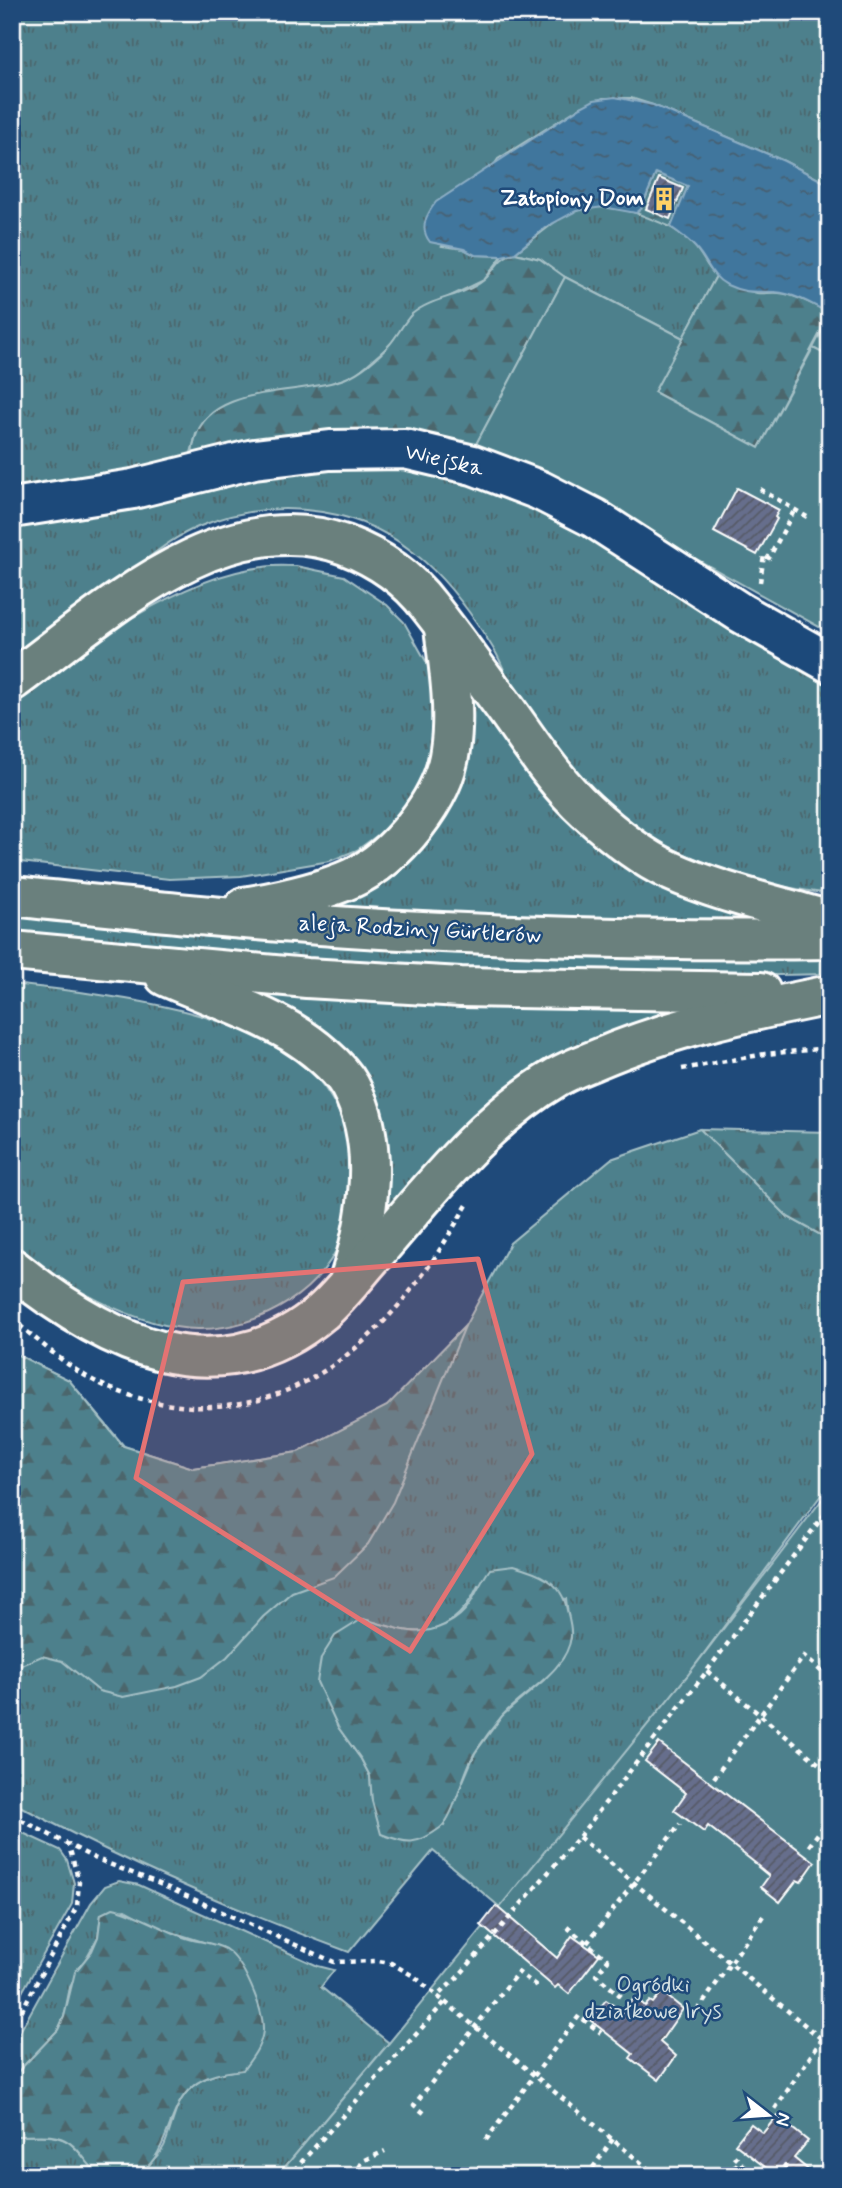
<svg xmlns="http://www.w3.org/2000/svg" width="842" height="2188" viewBox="0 0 842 2188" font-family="Mynerve,sans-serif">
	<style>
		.grass { fill: url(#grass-tufts); stroke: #a6c0c6; stroke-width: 2; fill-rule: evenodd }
		.forest { fill: url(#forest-firs); stroke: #a6c0c6; stroke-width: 2 }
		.wetland { fill: url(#wetland-marsh); stroke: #a6c0c6; stroke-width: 2 }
		.garden { fill: #4d808c; stroke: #a6c0c6; stroke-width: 2 }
		.water { fill: url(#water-ripples); stroke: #8cadc4; stroke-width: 2 }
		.building { fill: url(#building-hatch); stroke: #fff; stroke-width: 2 }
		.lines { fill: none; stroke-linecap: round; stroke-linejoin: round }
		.minor-casing { stroke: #fff; stroke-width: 44 }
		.major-casing { stroke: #fff; stroke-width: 44 }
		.path { stroke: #fff; stroke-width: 4.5; stroke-dasharray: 5 5; stroke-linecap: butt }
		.minor { stroke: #1f4a7a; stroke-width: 38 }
		.major { stroke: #6a807d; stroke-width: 38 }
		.marked { fill: #e47373; fill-opacity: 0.2; stroke: #e47373; stroke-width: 5; stroke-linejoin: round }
		.labels { text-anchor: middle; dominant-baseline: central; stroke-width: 5; stroke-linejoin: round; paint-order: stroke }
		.poi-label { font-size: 23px; font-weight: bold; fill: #fff; stroke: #1f4a7a; text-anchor: end }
		.street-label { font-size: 23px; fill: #fff; stroke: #1f4a7a }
		.park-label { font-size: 23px; fill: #d2dfe2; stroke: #1f4a7a }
	</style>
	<defs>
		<pattern id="grass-tufts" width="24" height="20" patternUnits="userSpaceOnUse" patternTransform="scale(1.75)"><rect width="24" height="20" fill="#4d808c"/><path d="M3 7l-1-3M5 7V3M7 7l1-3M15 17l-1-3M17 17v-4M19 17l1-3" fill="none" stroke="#4c666c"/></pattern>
		<pattern id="forest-firs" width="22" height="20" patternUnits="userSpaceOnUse" patternTransform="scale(1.75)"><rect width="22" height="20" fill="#4d808c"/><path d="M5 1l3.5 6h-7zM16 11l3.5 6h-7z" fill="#4c666c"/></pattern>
		<pattern id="wetland-marsh" width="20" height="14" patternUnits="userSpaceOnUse" patternTransform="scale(1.75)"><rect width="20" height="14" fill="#4d808c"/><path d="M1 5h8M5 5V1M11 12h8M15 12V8" fill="none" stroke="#4c666c"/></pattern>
		<pattern id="water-ripples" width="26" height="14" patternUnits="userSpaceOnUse" patternTransform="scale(1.75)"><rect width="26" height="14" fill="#40769d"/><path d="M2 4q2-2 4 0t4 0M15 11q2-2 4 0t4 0" fill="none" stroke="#475f70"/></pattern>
		<pattern id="building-hatch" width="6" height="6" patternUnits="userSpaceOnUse" patternTransform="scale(1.75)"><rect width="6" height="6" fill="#666e8c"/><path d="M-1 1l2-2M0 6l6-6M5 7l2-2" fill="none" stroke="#565a66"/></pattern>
	</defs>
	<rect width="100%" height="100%" fill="#1f4a7a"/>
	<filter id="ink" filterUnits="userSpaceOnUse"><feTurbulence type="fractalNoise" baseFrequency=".0143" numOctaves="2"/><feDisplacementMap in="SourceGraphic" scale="14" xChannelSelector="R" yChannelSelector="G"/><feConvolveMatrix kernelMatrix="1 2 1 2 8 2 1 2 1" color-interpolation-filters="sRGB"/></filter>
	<g filter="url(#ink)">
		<!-- grass -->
		<g class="grass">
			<polygon points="12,12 830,12 830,185 784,161 653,105 631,98 603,98 581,107 498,159 442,246 464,249 475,255 502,256 484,280 411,315 390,345 355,375 324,386 247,397 220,408 196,434 191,453 193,460 12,498"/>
			<path d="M590,207C625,206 669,219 694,246C703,255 706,267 716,276L683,338L559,274L540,259L515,253L564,215Z"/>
			<polygon points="830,316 830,357 813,348"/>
			<path d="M358,459L503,487L830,676V894C735,882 648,850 580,781C570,770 561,755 552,742C539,724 524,706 512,686C506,676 502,664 496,653C455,585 405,525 322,512C280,505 238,510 198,527C173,537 150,557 128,573C89,601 51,629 12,657V516Z"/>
			<path d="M296,566L344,576L387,605L404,622L427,663L434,688L437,714L426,777L397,821L357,850L330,861L241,876L169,879L12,861V705L132,618C171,595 218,572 263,567C274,565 285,566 296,566Z"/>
			<polygon points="473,697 499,726 757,920 754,922 657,923 325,909 463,778 472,739"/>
			<polygon points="12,913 830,956 830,974 676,977 371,965 12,932"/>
			<path d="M12,984C105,995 236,1006 309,1070C332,1091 350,1129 352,1159C353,1168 351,1177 350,1186C348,1199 348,1215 345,1228C328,1290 259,1330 198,1329C134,1328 60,1283 12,1245Z"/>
			<path d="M261,992L662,1009L666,1015C591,1039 524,1068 466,1123C437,1152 413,1185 387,1217L388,1162L386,1141L258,995Z"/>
			<path d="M700,1129L788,1217L830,1240V1483L688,1675L501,1908L433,1851L349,1952C234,1910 121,1860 12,1802V1352L69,1380L124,1446L193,1468L298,1452L388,1406L465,1326L510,1243L611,1159ZM478,1586L566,1599L571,1638L563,1658L544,1680L502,1716L475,1753L444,1826L372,1801L370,1776L361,1759L338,1727L329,1706L362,1619C378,1622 394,1630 410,1631C443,1635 465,1614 478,1586Z"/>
			<polygon points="12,1828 60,1850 67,1860 74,1883 72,1904 12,2010"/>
			<path d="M119,1881L139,1885L318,1966L334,1970L321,1987L389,2043L285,2167L257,2176H132C143,2168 158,2158 164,2146C173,2126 174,2102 192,2087C206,2074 225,2073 243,2069L254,1994L235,1959L225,1949L156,1927L125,1910L101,1914L98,1937L70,1987L64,2017L58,2030L12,2078V2046L91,1903L105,1886Z"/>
			<path d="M12,2136C31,2137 57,2131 72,2145C84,2156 89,2166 104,2176H12Z"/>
		</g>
		<!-- forest -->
		<g class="forest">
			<path d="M515,253L540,259L565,277L475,446L193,460C191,452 193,447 195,439C210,383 300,396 344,379C360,373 379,357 390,344C398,335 403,323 412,314C432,297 463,297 484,280C497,269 496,258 515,253Z"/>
			<path d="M716,276C726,285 743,290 757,293C764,294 771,292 779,293C797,295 815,305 830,314L759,448L654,392Z"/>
			<polygon points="700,1129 830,1132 830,1240 788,1217"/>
			<polygon points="465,1326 393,1502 368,1544 334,1577 292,1592 263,1617 227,1657 201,1677 177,1686 123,1697 99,1691 62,1661 42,1656 12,1669 12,1352 69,1380 123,1446 193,1468 298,1452 387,1406"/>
			<path d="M513,1566C538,1573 562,1581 567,1610C569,1618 572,1628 571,1636C568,1671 522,1693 502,1716C493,1727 484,1739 476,1751C463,1769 455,1817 440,1828C416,1846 407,1844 381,1834L372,1801L370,1776L361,1759L338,1727L317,1682L321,1658L335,1636L362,1619C377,1622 394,1629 410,1631C433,1634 459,1622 471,1602C477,1591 482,1580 490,1569Z"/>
			<path d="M113,1908C133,1912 162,1929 183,1937C196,1942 213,1942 225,1949C244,1960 264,2011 263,2031C261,2047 252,2058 243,2070C226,2072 207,2074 193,2086C166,2106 169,2166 131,2176C127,2177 120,2176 115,2176C88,2176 88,2156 70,2143C54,2131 30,2137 12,2136V2078L58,2030L64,2017L75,1972L92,1951L98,1937L101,1914Z"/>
		</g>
		<!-- wetland -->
		<polygon class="wetland" points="656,173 688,186 671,227 636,213 641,209"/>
		<!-- garden -->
		<g class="garden">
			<polygon points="565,277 683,338 654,392 759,448 813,348 830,357 830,633 660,539 475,446"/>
			<polygon points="830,1489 830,2176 257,2176 285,2167 389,2043 688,1675"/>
		</g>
		<!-- water -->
		<path class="water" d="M615,97L653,105L784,161L830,185V314C814,305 794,293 775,292C755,291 746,294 727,285C710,276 708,261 696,248C689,240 680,234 671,227L688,186L656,173L641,209L636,213L603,207L576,211L546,227L515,253L502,256L475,255L464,249L430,242C419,228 426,215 436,202L581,107L594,100Z"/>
		<!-- building -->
		<g class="building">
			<polygon points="659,178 683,188 670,219 646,209"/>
			<polygon points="737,488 779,510 775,517 777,519 757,555 714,532"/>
			<polygon points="659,1743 815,1862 801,1882 797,1880 780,1902 761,1887 769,1876 758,1867 759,1866 708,1826 704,1832 674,1810 686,1793 645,1761"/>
			<polygon points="496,1906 557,1958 572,1936 599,1955 569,1994 558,1985 555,1988 481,1925"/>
			<polygon points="662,1992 683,2009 660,2042 676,2056 659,2080 630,2058 633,2054 590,2020 606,2000 623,2012 635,1997 645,2006 650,2001 653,2003"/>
			<polygon points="777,2116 808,2141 794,2158 816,2176 777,2176 735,2144 751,2124 763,2133"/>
		</g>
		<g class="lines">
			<!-- minor casing -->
			<g class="minor-casing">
				<polyline id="minor" points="12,508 133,489 254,459 330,450 405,449 473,465 539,490 594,518 741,613 830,663"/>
			</g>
			<!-- major casing -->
			<g class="major-casing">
				<g id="major">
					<path d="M12,681C103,615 223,500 345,545C379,558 407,577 429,606C455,639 480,674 505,708C531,744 554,781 587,811C611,833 639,856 669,870C719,893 777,905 830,921"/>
					<path d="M12,896C135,909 258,922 381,929C530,937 680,941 830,939"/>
					<path d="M244,907C279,901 319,893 352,878C396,858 444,799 450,750C456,712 449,666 444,628"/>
					<polyline points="12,951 307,978 461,987 761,992"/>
					<path d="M165,976C205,994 254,1010 291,1032C311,1044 339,1066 350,1086C381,1144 369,1218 350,1278"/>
					<path d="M12,1268C104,1342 216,1401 322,1312C340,1296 356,1275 372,1257C429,1192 481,1122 557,1077C569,1070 583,1065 595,1060C671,1027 750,1011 830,995"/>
				</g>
			</g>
			<!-- path -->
			<g class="path">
				<polyline points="760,489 807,517"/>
				<polyline points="760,582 764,555 769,558 795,509"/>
				<polyline points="682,1069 765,1054 830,1048"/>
				<path d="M12,1319C43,1344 75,1375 112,1389C240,1439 345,1381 421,1277C438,1255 452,1229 467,1205"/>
				<polyline points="707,1671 830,1773"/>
				<polyline points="714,1778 804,1656 830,1679"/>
				<polyline points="12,1815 94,1858 155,1882 334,1962 378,1961 391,1963 415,1977 437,1996"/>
				<polyline points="579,1837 830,2046"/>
				<polyline points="809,1846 830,1817"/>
				<polyline points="567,1927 608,1960 596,1975 622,1997"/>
				<polyline points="587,1943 680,1824"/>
				<polyline points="445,2002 657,2176"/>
				<polyline points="692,2019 765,1913"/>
				<polyline points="12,2029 77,1906 79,1882 69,1846"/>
				<polyline points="775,2109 830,2027"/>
				<polyline points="424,2113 414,2105 518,1972 538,1987"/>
				<polyline points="486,2140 579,2016 601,2033"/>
				<polyline points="734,2156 755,2176"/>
				<polyline points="286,2176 296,2168 445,2002 437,1996 457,1978 579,1837 707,1671 830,1507"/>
				<polyline points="354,2176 363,2161 385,2151"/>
				<polyline points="587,2176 613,2139"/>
				<polyline points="729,2176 739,2161"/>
				<polyline points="778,2176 786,2164"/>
			</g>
			<!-- minor -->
			<use href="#minor" class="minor"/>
			<!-- major -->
			<use href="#major" class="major"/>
		</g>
	</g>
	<!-- marked area -->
	<path class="marked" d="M478,1259L532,1454L410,1651L136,1478L183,1282Z"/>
	<!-- icons -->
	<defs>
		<g id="building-bare" transform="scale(1.89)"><path d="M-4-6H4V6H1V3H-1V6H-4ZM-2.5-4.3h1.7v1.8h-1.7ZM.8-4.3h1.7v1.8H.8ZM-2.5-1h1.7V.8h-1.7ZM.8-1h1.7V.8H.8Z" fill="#ffd166" stroke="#1f4a7a" stroke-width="2.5" paint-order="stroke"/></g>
	</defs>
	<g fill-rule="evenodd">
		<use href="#building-bare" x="664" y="199"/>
	</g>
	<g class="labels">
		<!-- poi labels -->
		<g class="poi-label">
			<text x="644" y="199">Zatopiony Dom</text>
		</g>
		<!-- street labels -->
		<g class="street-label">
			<text transform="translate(444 461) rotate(13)">Wiejska</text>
			<text transform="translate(420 930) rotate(3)">aleja Rodziny Gürtlerów</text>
		</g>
		<!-- park labels -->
		<g class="park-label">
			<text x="653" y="1986">Ogródki<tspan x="653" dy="26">działkowe Irys</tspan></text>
		</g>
	</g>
	<!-- margin -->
	<rect width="842" height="2188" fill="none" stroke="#1f4a7a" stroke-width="42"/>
	<rect x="21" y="21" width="800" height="2146" fill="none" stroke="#fff" stroke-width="2.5" filter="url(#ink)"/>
	<!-- north arrow -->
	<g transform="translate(768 2115) rotate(107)" stroke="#1f4a7a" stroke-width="5" paint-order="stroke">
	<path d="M0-5L12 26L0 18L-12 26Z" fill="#ffffff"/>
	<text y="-10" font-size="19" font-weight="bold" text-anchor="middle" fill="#ffffff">N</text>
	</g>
</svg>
